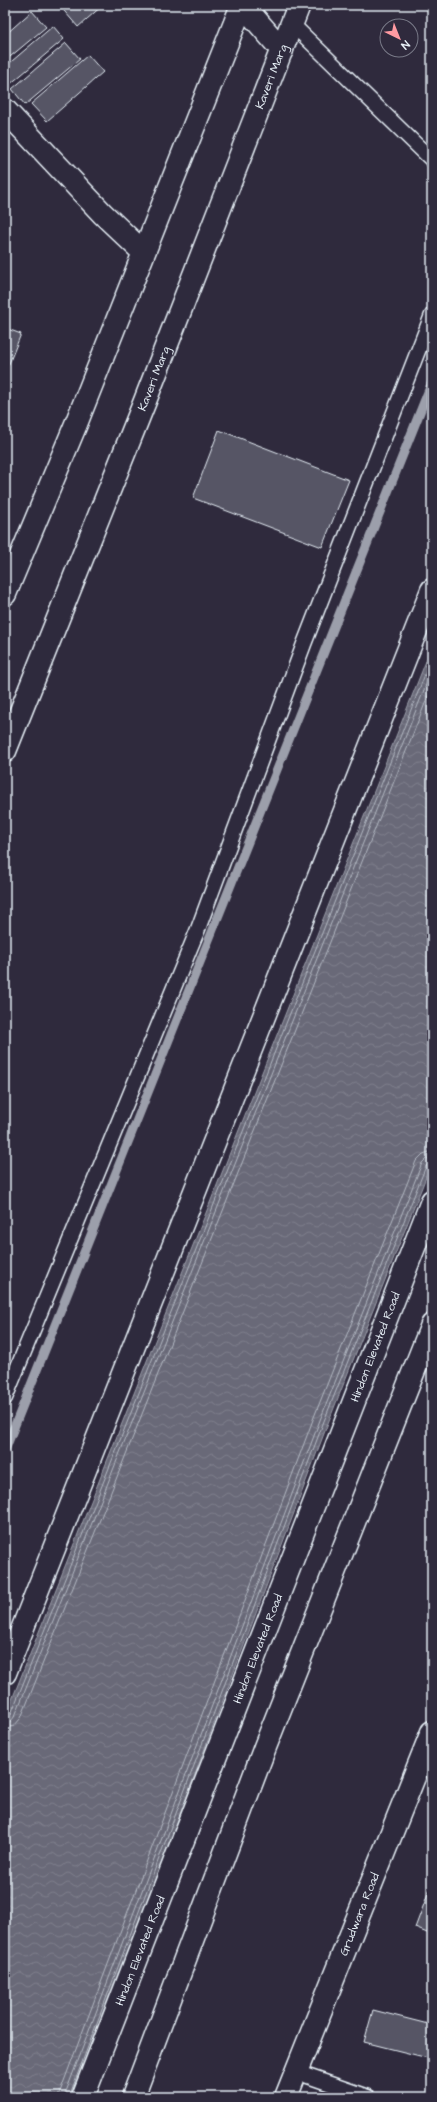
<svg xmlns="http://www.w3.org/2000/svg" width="437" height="2102" viewBox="0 0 437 2102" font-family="'Architects Daughter',sans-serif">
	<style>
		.water { fill: url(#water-waves); stroke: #9c9fab }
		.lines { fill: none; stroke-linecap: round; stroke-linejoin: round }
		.shore { stroke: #b5bbc5; stroke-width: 1 }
		.stream { stroke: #9c9fab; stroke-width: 9 }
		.building { fill: #575565; stroke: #e8f1f8 }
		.lane-casing { stroke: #e8f1f8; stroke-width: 17 }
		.street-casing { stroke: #e8f1f8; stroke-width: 25 }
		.secondary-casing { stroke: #e8f1f8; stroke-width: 25 }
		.highway-casing { stroke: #e8f1f8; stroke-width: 25 }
		.lane { stroke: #2f2a3d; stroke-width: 14 }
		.street { stroke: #2f2a3d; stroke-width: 22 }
		.secondary { stroke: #2f2a3d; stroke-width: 22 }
		.highway { stroke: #2f2a3d; stroke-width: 22 }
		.labels { text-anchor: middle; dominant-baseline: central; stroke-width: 4; stroke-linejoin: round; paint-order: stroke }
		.street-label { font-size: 12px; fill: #e8f1f8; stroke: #2f2a3d }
	</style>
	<defs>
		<pattern id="water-waves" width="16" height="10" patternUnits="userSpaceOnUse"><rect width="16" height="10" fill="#696978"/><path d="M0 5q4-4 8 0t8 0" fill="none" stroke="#7e7f8c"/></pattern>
	</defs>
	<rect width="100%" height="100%" fill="#2f2a3d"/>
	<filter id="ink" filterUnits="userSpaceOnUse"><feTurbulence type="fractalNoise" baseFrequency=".025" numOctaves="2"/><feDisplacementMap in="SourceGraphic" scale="8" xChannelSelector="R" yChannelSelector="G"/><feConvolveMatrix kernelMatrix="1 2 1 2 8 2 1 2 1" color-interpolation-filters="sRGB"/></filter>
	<g filter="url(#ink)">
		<!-- water -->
		<polygon class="water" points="432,646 432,1162 328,1423 73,2097 5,2097 5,1717"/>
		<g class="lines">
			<!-- shore -->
			<g class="shore">
				<polyline points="5,1717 11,1714 432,657"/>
				<polyline points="5,1722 11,1721 15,1716 432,670"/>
				<polyline points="5,1728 14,1726 21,1718 432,686"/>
				<polyline points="58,2097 314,1417 416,1161 423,1154 432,1151"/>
				<polyline points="64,2097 320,1420 422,1163 426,1159 432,1158"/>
				<polyline points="69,2097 324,1421 426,1166 432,1163"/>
			</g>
			<!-- stream -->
			<polyline class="stream" points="5,1450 432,382"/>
		</g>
		<!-- building -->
		<g class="building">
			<polygon points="59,5 103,5 78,27"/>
			<polygon points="32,11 46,27 5,61 5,35"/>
			<polygon points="432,16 432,25 429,24"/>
			<polygon points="53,26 64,39 9,85 5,81 5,67"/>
			<polygon points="66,43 80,59 25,105 12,89"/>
			<polygon points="88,55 103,72 47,121 31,104"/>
			<polygon points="5,328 21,334 8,366 5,365"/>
			<polygon points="219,430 349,480 322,547 193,498"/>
			<polygon points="430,1888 432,1889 432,1935 415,1928"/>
			<polygon points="373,2010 432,2025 432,2059 364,2042"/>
		</g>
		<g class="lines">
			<!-- lane casing -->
			<g class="lane-casing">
				<g id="lane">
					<polyline points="292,24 432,160"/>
					<polyline points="5,1398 198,929 304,644 432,315"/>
					<polyline points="296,2072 368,2097"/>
				</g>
			</g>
			<!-- street casing -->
			<g class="street-casing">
				<g id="street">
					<polyline points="243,5 282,50"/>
					<polyline points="5,110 103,214 143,252"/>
				</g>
			</g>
			<!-- secondary casing -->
			<g class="secondary-casing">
				<g id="secondary">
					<polyline points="5,594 76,424 242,5"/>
					<path id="s1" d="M5,751L145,401L299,5"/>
					<polyline points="5,1673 432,590"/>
					<path id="s2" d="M286,2097L432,1732"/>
				</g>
			</g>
			<!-- highway casing -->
			<g class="highway-casing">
				<g id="highway">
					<path id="s3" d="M83,2097L432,1201"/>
					<polyline points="133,2097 265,1747 432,1325"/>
				</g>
			</g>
			<!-- lane -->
			<use href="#lane" class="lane"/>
			<!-- street -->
			<use href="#street" class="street"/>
			<!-- secondary -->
			<use href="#secondary" class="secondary"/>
			<!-- highway -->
			<use href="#highway" class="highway"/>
		</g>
	</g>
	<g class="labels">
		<!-- street labels -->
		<g class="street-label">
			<text stroke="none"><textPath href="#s1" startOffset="725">Kaveri Marg</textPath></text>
			<text stroke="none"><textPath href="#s1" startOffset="401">Kaveri Marg</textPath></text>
			<text stroke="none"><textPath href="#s3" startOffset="805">Hindon Elevated Road</textPath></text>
			<text stroke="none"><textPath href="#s3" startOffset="481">Hindon Elevated Road</textPath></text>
			<text stroke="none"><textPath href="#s2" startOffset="197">Grudwara Road</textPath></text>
			<text stroke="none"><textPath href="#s3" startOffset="157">Hindon Elevated Road</textPath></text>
		</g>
	</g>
	<!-- margin -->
	<rect width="437" height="2102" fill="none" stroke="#2f2a3d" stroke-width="20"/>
	<rect x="10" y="10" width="417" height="2082" fill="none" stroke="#e8f1f8" stroke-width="1.5" filter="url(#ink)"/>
	<!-- north arrow -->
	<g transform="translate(399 38) rotate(137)"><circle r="19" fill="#2f2a3d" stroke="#797a88"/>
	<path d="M0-3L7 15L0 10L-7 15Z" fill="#ff9aa2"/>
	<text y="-6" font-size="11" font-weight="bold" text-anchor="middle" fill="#e8f1f8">N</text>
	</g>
</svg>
